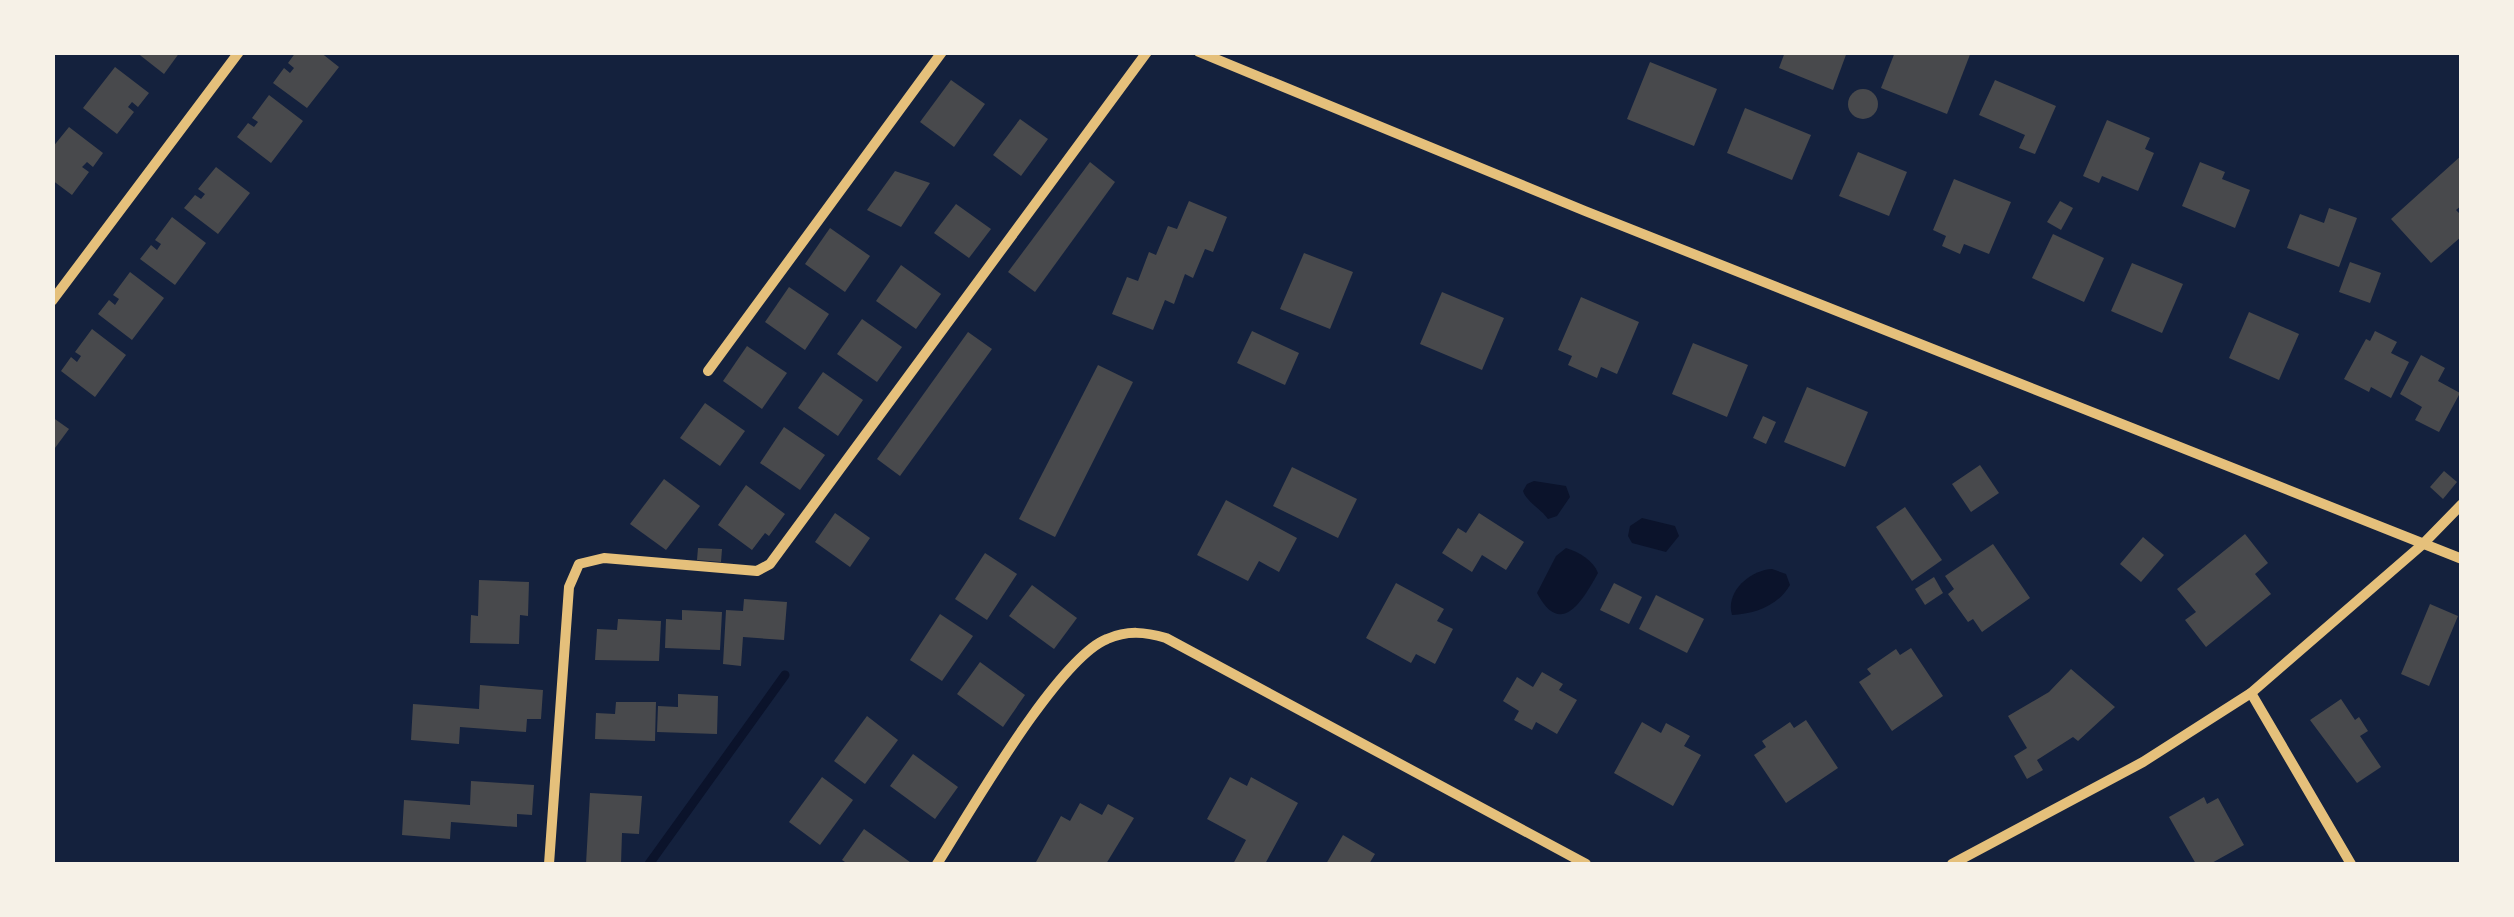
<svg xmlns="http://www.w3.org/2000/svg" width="2514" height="917" viewBox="0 0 2514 917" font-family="'Exo 2',sans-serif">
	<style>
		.water { fill: #0b132b }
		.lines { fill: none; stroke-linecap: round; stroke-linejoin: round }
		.stream { stroke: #0b132b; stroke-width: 9 }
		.building { fill: #48494c }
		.minor { stroke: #e5c07b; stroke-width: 10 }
	</style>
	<rect width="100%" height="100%" fill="#14213d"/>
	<!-- water -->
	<g class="water">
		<path d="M1534,481L1566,486L1570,497L1557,516L1548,519C1541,509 1526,501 1523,491L1527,484Z"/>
		<polygon points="1642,518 1675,526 1679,536 1666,552 1632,543 1628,536 1630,526"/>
		<path d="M1566,548C1579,552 1593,560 1598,573C1583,600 1561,639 1537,593L1556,556Z"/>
		<path d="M1772,569L1786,574L1790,585C1778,606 1754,614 1732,615C1725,592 1750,570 1772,569Z"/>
	</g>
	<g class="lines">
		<!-- stream -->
		<polyline class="stream" points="649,864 785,675"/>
	</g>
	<!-- building -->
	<g class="building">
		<polygon points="136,52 180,52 164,74"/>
		<polygon points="296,52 320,52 339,67 307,108 273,83 284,68 290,73 294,68 288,63"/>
		<polygon points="1785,52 1847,52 1833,90 1779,68"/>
		<polygon points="1895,52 1971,52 1947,114 1881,88"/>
		<polygon points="1650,62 1717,89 1694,146 1627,119"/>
		<polygon points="115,67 149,93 138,107 132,102 128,107 134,112 117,134 83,108"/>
		<polygon points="951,80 985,104 954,147 920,122"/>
		<polygon points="1995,80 2056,106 2035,154 2019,148 2025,135 1979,115"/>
		<circle cx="1863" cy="104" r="15"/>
		<polygon points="269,95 303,121 271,163 237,137 248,123 254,127 258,122 252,118"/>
		<polygon points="1745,108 1811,135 1792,180 1727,153"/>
		<polygon points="1020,119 1048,139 1021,176 993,155"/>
		<polygon points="2107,120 2150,138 2145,149 2154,153 2138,191 2102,176 2099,183 2083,176"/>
		<polygon points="69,127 103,153 93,167 87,162 82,167 89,172 72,195 52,180 52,148"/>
		<polygon points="1858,152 1907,172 1889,216 1839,196"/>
		<polygon points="2462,155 2462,205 2456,210 2462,216 2462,236 2431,263 2391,219"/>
		<polygon points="1090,162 1115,182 1035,292 1008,272"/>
		<polygon points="2200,162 2225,172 2222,179 2250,190 2235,228 2182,206"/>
		<polygon points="216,167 250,193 218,234 184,208 195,195 201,199 205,194 198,189"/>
		<polygon points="895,171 930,183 901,227 867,210"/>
		<polygon points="1954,179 2011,202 1989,254 1964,244 1960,254 1942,246 1946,236 1933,230"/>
		<polygon points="1189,201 1227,217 1213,252 1205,249 1193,278 1185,274 1174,304 1165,300 1153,330 1112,314 1127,277 1138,281 1149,252 1156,255 1168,226 1177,229"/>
		<polygon points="2060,201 2073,208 2061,230 2047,222"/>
		<polygon points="956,204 991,229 969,258 934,233"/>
		<polygon points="2329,208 2357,218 2339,267 2287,248 2300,214 2324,223"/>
		<polygon points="172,217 206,243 175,285 140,259 151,245 157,250 161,244 155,240"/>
		<polygon points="830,228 870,256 845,292 805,264"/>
		<polygon points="2053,234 2104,258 2084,302 2032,278"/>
		<polygon points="1304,253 1353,272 1330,329 1280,309"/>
		<polygon points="2350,262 2381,273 2370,303 2339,292"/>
		<polygon points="2132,263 2183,284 2162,333 2111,311"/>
		<polygon points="901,265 941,294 916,329 876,301"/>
		<polygon points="130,272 164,298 132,340 98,314 109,300 115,305 119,299 113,295"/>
		<polygon points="789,287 829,314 805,350 765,322"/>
		<polygon points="1442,292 1504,318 1482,370 1420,344"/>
		<polygon points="1581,297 1639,322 1617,374 1601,367 1597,378 1568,365 1572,356 1558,350"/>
		<polygon points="2249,312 2299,334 2279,380 2229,358"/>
		<polygon points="862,319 902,347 877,382 837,354"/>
		<polygon points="92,329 126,355 95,397 61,371 71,357 77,362 81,356 75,352"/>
		<polygon points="1252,331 1299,353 1285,385 1237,363"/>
		<polygon points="2375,331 2397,342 2391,353 2409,362 2391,398 2371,387 2369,392 2344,379 2366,339 2370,341"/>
		<polygon points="968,332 992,349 900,476 877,459"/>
		<polygon points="1693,343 1748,365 1727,417 1672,394"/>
		<polygon points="747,346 787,373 762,409 723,381"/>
		<polygon points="2421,355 2445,368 2438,381 2460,393 2439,432 2415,420 2422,407 2400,394"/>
		<polygon points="1098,365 1133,382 1055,537 1019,519"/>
		<polygon points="823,372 863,400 838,436 798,408"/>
		<polygon points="1807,387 1868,412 1845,467 1784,442"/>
		<polygon points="705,403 745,431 720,466 680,438"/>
		<polygon points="1763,416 1776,422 1766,444 1753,438"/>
		<polygon points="52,417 69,429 52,452"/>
		<polygon points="784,427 825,455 800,490 760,463"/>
		<polygon points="1980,465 1999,493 1971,512 1952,484"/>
		<polygon points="1292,467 1357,499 1338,538 1273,506"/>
		<polygon points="2444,471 2457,482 2443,499 2430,487"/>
		<polygon points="664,479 700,506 666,550 630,524"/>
		<polygon points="746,485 785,514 769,536 765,533 752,550 718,525"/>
		<polygon points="1226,500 1297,538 1279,572 1259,561 1248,581 1197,555"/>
		<polygon points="1905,507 1942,560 1912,581 1876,527"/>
		<polygon points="835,513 870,538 850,567 815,542"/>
		<polygon points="1479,513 1524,542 1506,570 1482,555 1472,572 1442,553 1458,528 1466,533"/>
		<polygon points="2245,534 2268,563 2255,574 2271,594 2206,647 2185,620 2196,612 2177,589"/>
		<polygon points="2143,537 2164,555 2141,582 2120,564"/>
		<polygon points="1993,544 2030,598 1982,632 1973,619 1968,622 1948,594 1954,589 1945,576"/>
		<polygon points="698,548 722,549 721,562 697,560"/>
		<polygon points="985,553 1017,574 987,620 955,599"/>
		<polygon points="1934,577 1943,593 1925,605 1915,589"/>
		<polygon points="479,580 529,582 528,616 520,615 519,644 470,643 471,615 478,616"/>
		<polygon points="1396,583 1444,609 1437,621 1453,629 1435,664 1416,654 1411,663 1366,638"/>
		<polygon points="1614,583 1642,597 1629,624 1600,610"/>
		<polygon points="1032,585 1077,618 1054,649 1009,616"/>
		<polygon points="1656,595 1704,619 1687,653 1639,629"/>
		<polygon points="744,599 787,602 784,640 743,637 741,666 723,664 726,610 743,611"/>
		<polygon points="2430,604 2458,616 2429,686 2401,674"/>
		<polygon points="682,610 722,612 720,650 665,648 666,619 682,620"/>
		<polygon points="940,614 973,636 942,681 910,660"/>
		<polygon points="618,619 661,621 659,661 595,660 597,629 617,630"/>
		<polygon points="1911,648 1943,696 1892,731 1859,682 1871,674 1867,669 1896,649 1900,655"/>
		<polygon points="980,662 1025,695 1003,727 957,694"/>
		<polygon points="2071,669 2115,707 2078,741 2073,737 2037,760 2043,770 2027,779 2014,756 2027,748 2008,716 2049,692"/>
		<polygon points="1542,672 1563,684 1559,690 1577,700 1557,734 1536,722 1532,730 1514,720 1519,711 1503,701 1517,677 1533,687"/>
		<polygon points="480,685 543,690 541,719 527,719 526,732 460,727 459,744 411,740 413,704 479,709"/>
		<polygon points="678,694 718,696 717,734 657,732 658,706 678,707"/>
		<polygon points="2341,699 2355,720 2359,717 2368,731 2360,736 2381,767 2357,783 2310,720"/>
		<polygon points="616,702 656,702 655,741 595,739 596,713 615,714"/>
		<polygon points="867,716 898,740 865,784 834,761"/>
		<polygon points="1806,720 1838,768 1786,803 1754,755 1766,747 1762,741 1790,722 1794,728"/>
		<polygon points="1642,722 1661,733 1666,723 1690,736 1684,746 1701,755 1673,806 1614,773"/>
		<polygon points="913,754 958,787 935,819 890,786"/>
		<polygon points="822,777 853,800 820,845 789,822"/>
		<polygon points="1230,777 1247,786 1251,777 1298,803 1265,864 1233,864 1246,840 1207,819"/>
		<polygon points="471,781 534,785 532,815 517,814 517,827 451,822 450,839 402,835 404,800 470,805"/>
		<polygon points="590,793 642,796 639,834 622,833 621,864 586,864"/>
		<polygon points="2204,797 2207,804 2218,798 2244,845 2210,864 2196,864 2169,817"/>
		<polygon points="1080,803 1102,815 1108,804 1134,818 1106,864 1041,864 1036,862 1061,816 1070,821"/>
		<polygon points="864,829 910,862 908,864 848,864 842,860"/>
		<polygon points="1343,835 1375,854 1369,864 1326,864"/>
	</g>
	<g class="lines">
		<!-- minor -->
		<g class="minor">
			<polyline points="1199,52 1585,211 2462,559"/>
			<polyline points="52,301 239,52"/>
			<polyline points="708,371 942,52"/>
			<polyline points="2251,693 2351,864"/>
			<polyline points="549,864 569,587 579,564 604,558 757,571 770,564 1147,52"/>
			<path d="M937,864C969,814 1057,659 1107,639C1128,630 1145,632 1166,638L1586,864"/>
			<polyline points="1952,864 2143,762 2251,693 2423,544 2462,504"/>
		</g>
	</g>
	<!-- border -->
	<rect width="2514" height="917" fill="none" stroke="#f6f1e7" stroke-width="110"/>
</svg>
